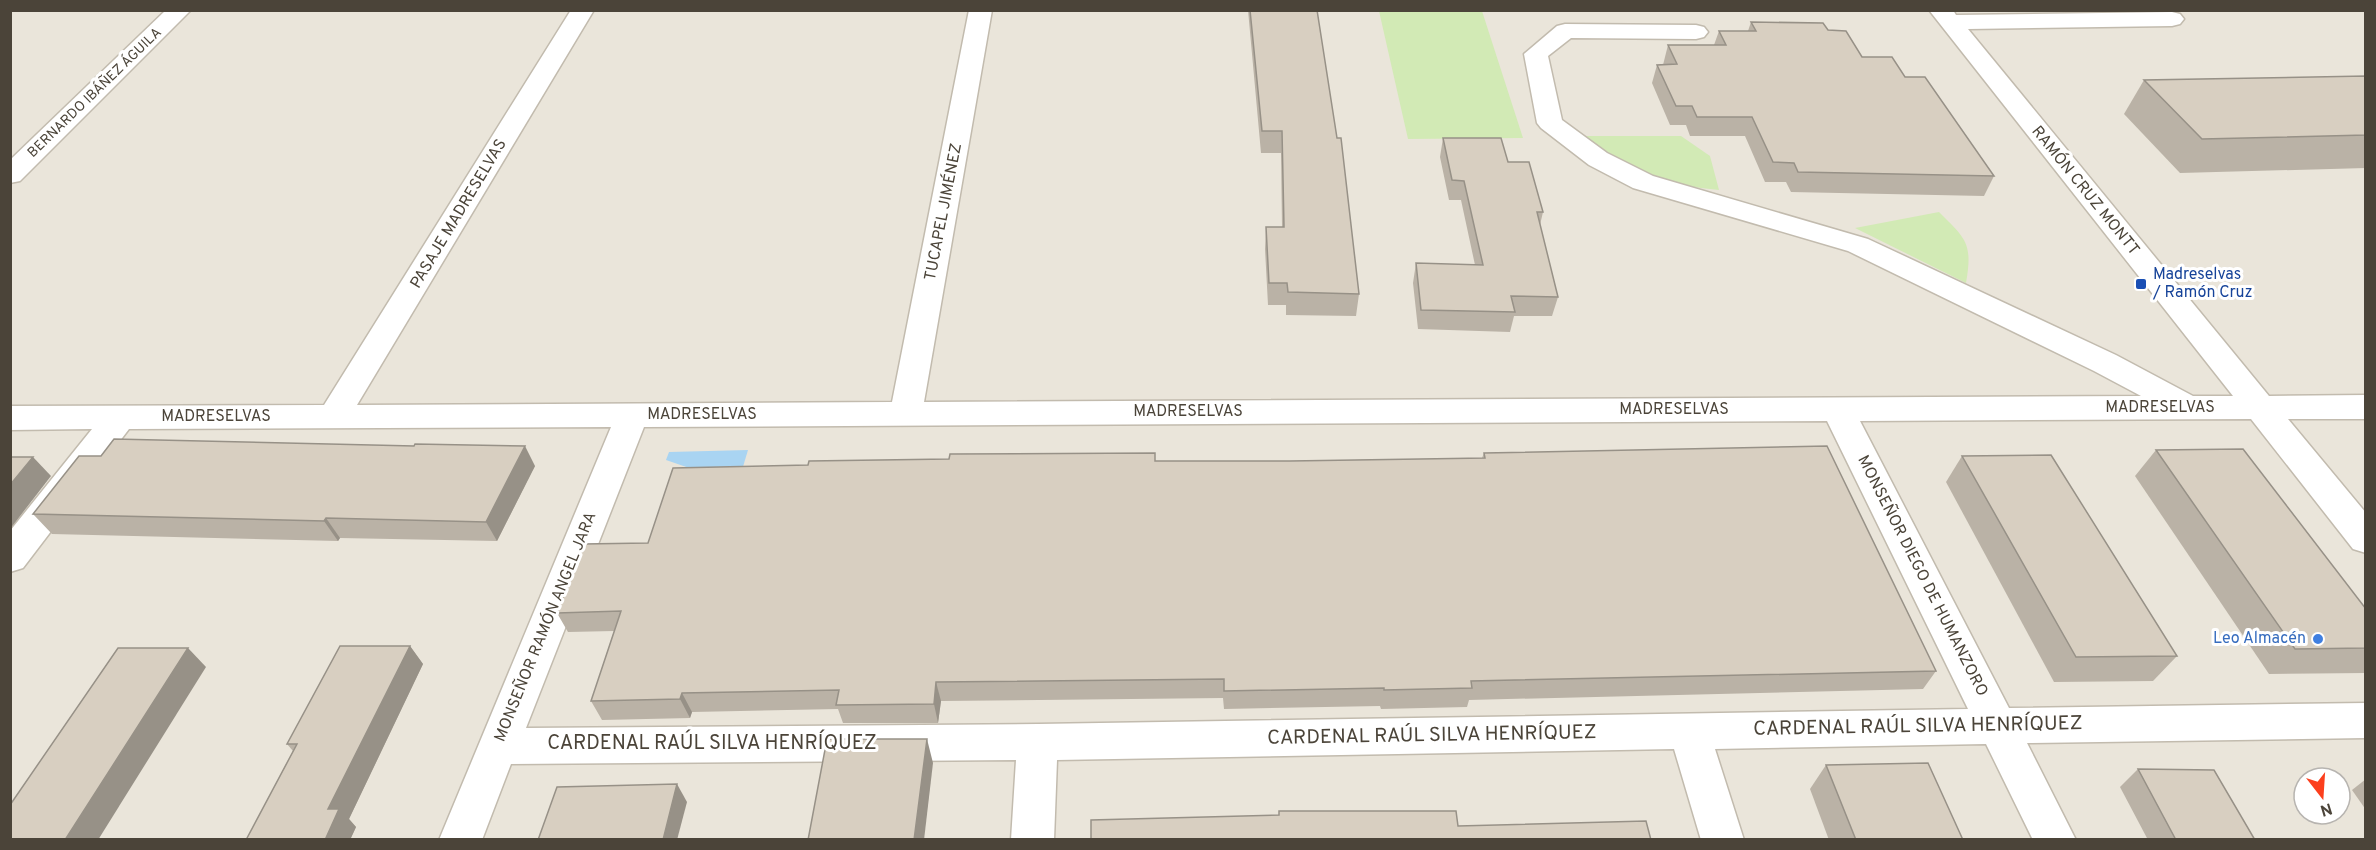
<svg xmlns="http://www.w3.org/2000/svg" width="2376" height="850" viewBox="0 0 2376 850" font-family="Overpass,sans-serif">
	<style>
		.residential { fill: #eae5da; fill-rule: evenodd }
		.green { fill: #d2eab5 }
		.water { fill: #a9d4f2 }
		.lines { fill: none; stroke-linecap: round; stroke-linejoin: round }
		.minor-casing { stroke: #c2bbae; stroke-width: 3 }
		.minor { fill: #fff; fill-rule: evenodd }
		.wall { fill: #bab2a6 }
		.shaded-wall { fill: #979187 }
		.building { fill: #d8cfc1; stroke: #979187; stroke-width: 1.5 }
		.transit-dot { fill: #1a4fb4; stroke: #fff; stroke-width: 2 }
		.shop-dot { fill: #3f7fe0; stroke: #fff; stroke-width: 2 }
		.labels { text-anchor: middle; dominant-baseline: central; stroke-width: 6; stroke-linejoin: round; paint-order: stroke }
		.far-street-label { font-size: 14px; fill: #4b4439; stroke: #fff }
		.street-label { font-size: 16px; fill: #4b4439; stroke: #fff }
		.transit-label { font-size: 16px; fill: #164399; stroke: #fff; text-anchor: start }
		.shop-label { font-size: 16px; fill: #366cbe; stroke: #fff; text-anchor: end }
		.near-street-label { font-size: 20px; fill: #4b4439; stroke: #fff }
	</style>
	<rect width="100%" height="100%" fill="#f6f3ec"/>
	<!-- residential -->
	<path class="residential" d="M10,11H2365V839H11ZM2304,778H2340V814H2304Z"/>
	<!-- green -->
	<g class="green">
		<polygon points="1379,11 1482,11 1523,138 1408,139"/>
		<path d="M1584,136H1681L1710,156L1719,190C1671,186 1619,171 1584,136Z"/>
		<path d="M1939,212C1966,239 1973,243 1966,283L1855,228Z"/>
	</g>
	<!-- water -->
	<polygon class="water" points="748,450 742,470 698,471 666,460 669,452"/>
	<g class="lines">
		<!-- minor casing -->
		<g class="minor-casing">
			<g id="minor">
				<polygon points="166,10 191,10 20,181 10,183 10,160"/>
				<path d="M571,10H594L357,405L892,402L969,10H992L924,402L2141,396L2094,371L1848,251L1633,188L1589,165L1541,128L1537,123L1524,54L1557,26L1565,24L1696,25L1704,27L1708,32L1704,37L1696,39L1571,38L1548,56L1562,120L1607,153L1653,176L1868,239L2116,355L2193,396H2233L1929,10H1953L1956,15L2172,12L2180,14L2184,19L2180,24L2172,26L1968,29L2269,396L2366,395V419H2288L2366,513V553L2353,549L2251,419L1860,421L2009,708L2366,703V738L2027,743L2076,840H2033L1986,744L1715,749L1744,840H1701L1674,749L1057,760L1054,840H1011L1016,760L511,764L482,840H439L611,427L129,429L23,568L10,572V531L92,429L10,430V406L324,405ZM1827,421L1968,709L1038,724L526,728L644,427Z"/>
			</g>
		</g>
		<!-- minor -->
		<use href="#minor" class="minor"/>
	</g>
	<!-- wall -->
	<g class="wall">
		<polygon points="1248,10 1317,10 1359,294 1356,316 1286,315 1286,305 1268,305 1265,249 1266,227 1282,227 1281,153 1261,153"/>
		<polygon points="1751,22 1828,30 1862,57 1905,77 1994,176 1984,196 1791,192 1786,182 1765,182 1745,136 1690,136 1686,125 1670,125 1652,83 1657,65 1663,65 1668,45 1714,45 1719,31 1748,31"/>
		<polygon points="2366,76 2366,168 2180,173 2124,114 2144,80"/>
		<polygon points="1443,138 1508,162 1543,212 1540,225 1558,297 1552,316 1514,316 1510,332 1418,329 1413,283 1416,263 1475,265 1461,200 1449,200 1440,157"/>
		<polygon points="2156,450 2366,609 2366,673 2269,674 2135,476"/>
		<polygon points="1484,453 1936,671 1923,689 1469,700 1467,707 1381,709 1380,706 1224,709 1223,698 941,701 938,723 843,723 838,709 692,712 690,718 602,720 591,701 614,631 568,632 557,613 648,543 1155,461 1290,461 1482,458"/>
		<polygon points="101,456 535,466 497,541 340,538 338,541 52,534 33,514"/>
		<polygon points="1962,456 2177,656 2153,681 2054,682 1946,482"/>
		<polygon points="410,646 423,664 349,819 356,827 350,840 246,840 293,751 287,744"/>
		<polygon points="1826,765 1963,840 1829,840 1810,789"/>
		<polygon points="2138,769 2255,840 2148,840 2120,787"/>
		<polygon points="2366,779 2366,810 2352,790"/>
	</g>
	<!-- shaded-wall -->
	<g class="shaded-wall">
		<polygon points="525,446 535,466 497,541 486,522"/>
		<polygon points="33,457 51,476 10,529 10,485"/>
		<polygon points="326,518 340,538 338,541 324,521"/>
		<polygon points="410,646 423,664 349,819 356,827 350,840 325,840 328,809"/>
		<polygon points="188,648 206,667 98,840 65,840"/>
		<polygon points="936,682 941,701 938,723 934,704"/>
		<polygon points="682,693 692,712 690,718 680,699"/>
		<polygon points="927,739 933,763 924,840 914,840"/>
		<polygon points="677,784 687,802 677,840 663,840"/>
	</g>
	<!-- building -->
	<g class="building">
		<polygon points="1250,10 1317,10 1337,138 1341,138 1359,294 1288,292 1287,283 1269,283 1266,227 1284,227 1282,131 1262,131"/>
		<polygon points="1751,22 1823,23 1828,30 1846,31 1862,57 1892,57 1905,77 1925,77 1994,176 1798,172 1794,163 1773,162 1752,117 1697,117 1692,106 1676,106 1657,65 1677,64 1668,45 1726,45 1719,31 1756,31"/>
		<polygon points="2366,76 2366,135 2202,139 2144,80"/>
		<polygon points="1443,138 1501,138 1508,162 1529,162 1543,212 1537,212 1558,297 1511,296 1515,312 1421,310 1416,263 1483,265 1464,181 1452,180"/>
		<polygon points="114,439 414,446 415,444 525,446 486,522 326,518 324,521 33,514 79,456 101,456"/>
		<polygon points="1827,446 1936,671 1471,681 1472,688 1384,690 1384,688 1224,691 1224,679 936,682 934,704 836,705 839,690 682,693 680,699 591,701 621,611 557,613 583,544 648,543 673,468 808,465 809,461 949,459 950,454 1155,453 1155,461 1290,461 1485,458 1484,453"/>
		<polygon points="2243,449 2366,609 2366,648 2295,649 2156,450"/>
		<polygon points="2051,455 2177,656 2076,657 1962,456"/>
		<polygon points="10,457 33,457 10,485"/>
		<polygon points="340,646 410,646 328,809 339,809 325,840 246,840 297,744 287,744"/>
		<polygon points="118,648 188,648 65,840 10,840 10,805"/>
		<polygon points="827,739 927,739 914,840 808,840"/>
		<polygon points="1928,763 1963,840 1856,840 1826,765"/>
		<polygon points="2138,769 2214,770 2255,840 2176,840"/>
		<polygon points="677,784 663,840 538,840 557,787"/>
		<polygon points="1279,811 1456,811 1458,826 1646,821 1651,840 1091,840 1091,820 1279,815"/>
	</g>
	<!-- markers -->
	<rect class="transit-dot" x="2135" y="278" width="12" height="12" rx="3"/>
	<circle class="shop-dot" cx="2318" cy="639" r="6"/>
	<g class="labels">
		<!-- far-street labels -->
		<g class="far-street-label">
			<text transform="translate(95 93) rotate(-44)">BERNARDO IBÁÑEZ ÁGUILA</text>
		</g>
		<!-- street labels -->
		<g class="street-label">
			<text transform="translate(2085 191) rotate(51)">RAMÓN CRUZ MONTT</text>
			<text transform="translate(944 212) rotate(-79)">TUCAPEL JIMÉNEZ</text>
			<text transform="translate(459 214) rotate(-59)">PASAJE MADRESELVAS</text>
			<text x="2160" y="408">MADRESELVAS</text>
			<text x="1674" y="410">MADRESELVAS</text>
			<text x="1188" y="412">MADRESELVAS</text>
			<text x="702" y="415">MADRESELVAS</text>
			<text x="216" y="417">MADRESELVAS</text>
			<text transform="translate(1922 576) rotate(63)">MONSEÑOR DIEGO DE HUMANZORO</text>
			<text transform="translate(546 627) rotate(-68)">MONSEÑOR RAMÓN ANGEL JARA</text>
		</g>
		<!-- transit labels -->
		<g class="transit-label">
			<text x="2153" y="275">Madreselvas<tspan x="2153" dy="18">/ Ramón Cruz</tspan></text>
		</g>
		<!-- shop labels -->
		<g class="shop-label">
			<text x="2306" y="639">Leo Almacén</text>
		</g>
		<!-- near-street labels -->
		<g class="near-street-label">
			<text transform="translate(1918 727) rotate(-1)">CARDENAL RAÚL SILVA HENRÍQUEZ</text>
			<text transform="translate(1432 736) rotate(-1)">CARDENAL RAÚL SILVA HENRÍQUEZ</text>
			<text x="712" y="744">CARDENAL RAÚL SILVA HENRÍQUEZ</text>
		</g>
	</g>
	<!-- border -->
	<rect width="2376" height="850" fill="none" stroke="#4b4439" stroke-width="24"/>
	<!-- north arrow -->
	<g transform="translate(2322 796) rotate(163)"><circle r="28" fill="#ffffff" stroke="#b7b4b0" stroke-width="1.5"/>
	<path d="M0-4.5L10 22L0 15L-10 22Z" fill="#fc3f1d"/>
	<text y="-9" font-size="16" font-weight="bold" text-anchor="middle" fill="#4b4439">N</text>
	</g>
</svg>
